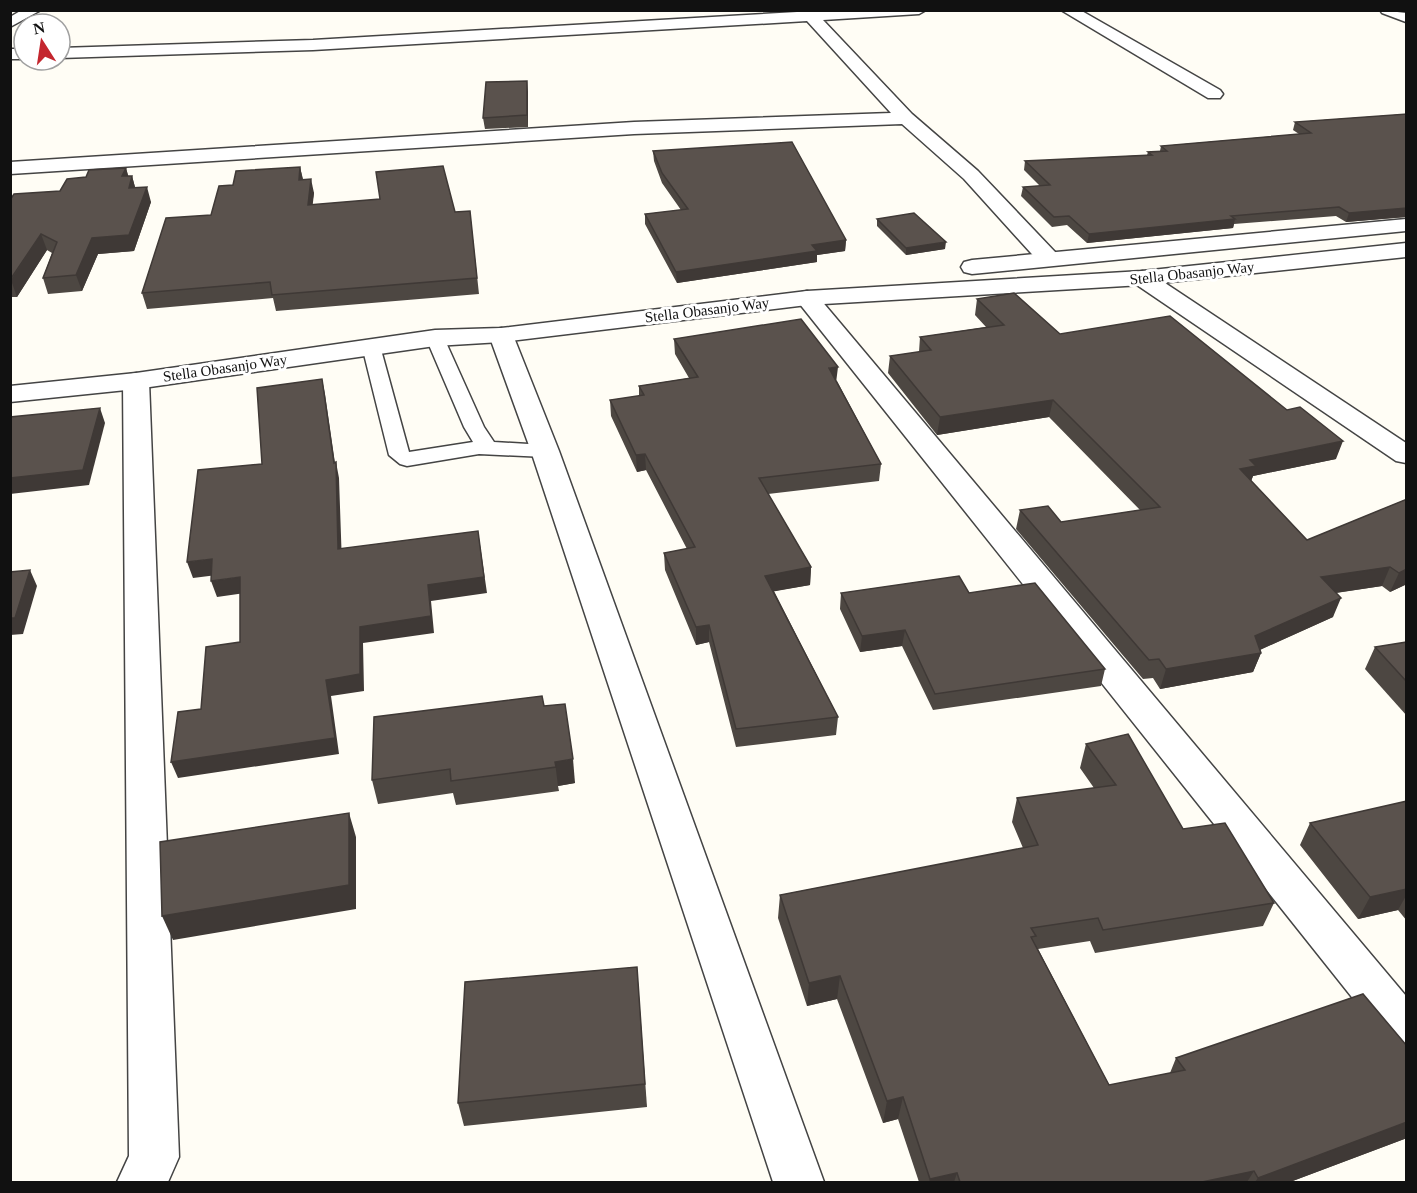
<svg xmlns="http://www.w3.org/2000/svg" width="1417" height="1193" viewBox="0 0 1417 1193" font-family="Georgia,serif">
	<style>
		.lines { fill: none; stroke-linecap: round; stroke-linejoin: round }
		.service-casing { stroke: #444; stroke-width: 3 }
		.minor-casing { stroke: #444; stroke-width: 3 }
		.tertiary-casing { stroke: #444; stroke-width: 3 }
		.service { fill: #fff; fill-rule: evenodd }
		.minor { fill: #fff; fill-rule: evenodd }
		.tertiary { fill: #fff; fill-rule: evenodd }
		.wall { fill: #4d4742 }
		.shaded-wall { fill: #3f3936 }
		.building { fill: #5a524d; stroke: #3f3936; stroke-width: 1.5 }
		.labels { text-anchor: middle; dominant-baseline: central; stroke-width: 6; stroke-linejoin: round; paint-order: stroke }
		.far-street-label { font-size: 15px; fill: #111; stroke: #fff }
	</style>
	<rect width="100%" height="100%" fill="#fffdf5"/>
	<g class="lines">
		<!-- service casing -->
		<g class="service-casing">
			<polygon id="service" points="435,333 441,334 444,338 484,427 494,442 545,445 552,447 555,451 552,455 545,457 479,454 407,466 400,464 389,455 362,346 365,342 377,342 380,346 409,452 473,442 464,427 426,338 429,334"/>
		</g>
		<!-- minor casing -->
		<g class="minor-casing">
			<g id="minor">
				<polygon points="22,10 41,10 10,27 10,17"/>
				<polygon points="832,10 926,10 919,14 823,20 912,114 978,171 1056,253 1059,258 1056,263 1048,265 1040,263 964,179 902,124 634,134 10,174 10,162 634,122 891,113 807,21 313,50 60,58 60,48 313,40"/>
				<polygon points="1061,10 1080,10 1220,90 1223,94 1220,98 1208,98"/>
				<polygon points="1380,10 1406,13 1406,22 1382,13"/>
				<rect x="10" y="49" width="14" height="10"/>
				<polygon points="1142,271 1150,273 1406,443 1406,463 1396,461 1134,283 1130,278 1134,273"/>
				<polygon points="807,291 815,293 1406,996 1406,1051 1390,1045 799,303 795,298 799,293"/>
				<polygon points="501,328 510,330 513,335 559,451 824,1182 773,1182 531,451 489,335 492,330"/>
				<polygon points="136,373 145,375 149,381 179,1157 168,1182 117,1182 129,1156 123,381 127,375"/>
			</g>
		</g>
		<!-- tertiary casing -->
		<g class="tertiary-casing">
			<g id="tertiary">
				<polygon points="1406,219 1406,231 972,274 964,272 961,267 964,262 972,260"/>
				<polygon points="1406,243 1406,257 1142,285 807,305 501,342 435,346 136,389 10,402 10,386 136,373 435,330 501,328 807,291 1142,271"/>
			</g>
		</g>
		<!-- service -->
		<use href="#service" class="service"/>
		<!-- minor -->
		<use href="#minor" class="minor"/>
		<!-- tertiary -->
		<use href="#tertiary" class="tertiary"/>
	</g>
	<!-- wall -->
	<g class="wall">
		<polygon points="528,92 528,127 485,129 483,118"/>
		<polygon points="1407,114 1407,218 1406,217 1346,222 1336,216 1234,224 1233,228 1087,243 1067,225 1052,227 1021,196 1023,187 1040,186 1024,170 1025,161 1147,155 1148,152 1160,151 1161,146 1299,134 1293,130 1295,122"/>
		<polygon points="653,151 846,240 845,251 817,255 817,262 677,283 645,224 645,214 681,210 662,183 654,161"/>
		<polygon points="300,167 303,179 314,193 312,205 455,212 470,211 479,294 276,311 273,298 147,309 142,293 211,215 233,185"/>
		<polygon points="126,168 128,176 132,176 135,187 151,202 134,251 98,254 82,291 48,294 43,278 52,253 47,250 17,297 10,297 10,200 60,191 86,177"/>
		<polygon points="877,219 945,249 906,255 877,226"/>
		<polygon points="977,299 1060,334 1336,459 1253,476 1251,481 1307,540 1407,499 1407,584 1390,592 1382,586 1336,593 1333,617 1260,650 1261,653 1253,672 1160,689 1153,678 1143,679 1016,529 1020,510 1061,522 1140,510 1049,417 937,435 888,373 890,356 919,352 920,337 986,327 975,315"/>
		<polygon points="674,339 837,381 881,464 879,481 768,494 811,567 810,585 774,591 838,717 836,735 736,747 709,642 696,645 665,570 664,553 687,549 646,470 637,472 611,416 610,400 639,396 639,386 689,378 675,354"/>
		<polygon points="841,593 969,593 1105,669 1101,686 933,710 902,646 860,652 840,609"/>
		<polygon points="1407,642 1407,716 1365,669 1375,647"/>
		<polygon points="544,706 575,783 558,786 559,791 456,805 453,793 378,804 372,780"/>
		<polygon points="1086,744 1183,829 1274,903 1263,926 1095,953 1090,941 1038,949 1109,1085 1170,1073 1176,1058 1407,1046 1407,1138 1290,1182 919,1182 898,1119 883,1123 837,999 807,1006 778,918 780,895 1023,848 1012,822 1017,798 1094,788 1080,768"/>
		<polygon points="1407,801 1407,921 1398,910 1358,919 1300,845 1310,823"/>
		<polygon points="637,967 647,1107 464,1126 458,1103"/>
	</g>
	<!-- shaded-wall -->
	<g class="shaded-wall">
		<polygon points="527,81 528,92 528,127 527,115"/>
		<polygon points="300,167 303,181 299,180"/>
		<polygon points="126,168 130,182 132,176 136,191 133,203 122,176"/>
		<polygon points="311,179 314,193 311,220 308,205"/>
		<polygon points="147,187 151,202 134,251 98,254 82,291 76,275 92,238"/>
		<polygon points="1407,208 1406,217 1346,222 1349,213"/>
		<polygon points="1235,219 1233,228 1087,243 1089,234"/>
		<polygon points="41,234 47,250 17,297 11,280"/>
		<polygon points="846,240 845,251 817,255 817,262 677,283 676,272 812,245"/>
		<polygon points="946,242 945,249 906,255 906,248"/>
		<polygon points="838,367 836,383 829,368"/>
		<polygon points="322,379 325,394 336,470 336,462 339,478 342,565 338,549 334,463"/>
		<polygon points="1053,400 1049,417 937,435 940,417"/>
		<polygon points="100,408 105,423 89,485 10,494 10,478"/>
		<polygon points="1343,441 1336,459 1253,476 1250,484 1240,469 1250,460"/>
		<polygon points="645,454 646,470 637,472 636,455"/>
		<polygon points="478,531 487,593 431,601 434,633 363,643 364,691 331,696 339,754 178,778 171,762 360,627 428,585"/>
		<polygon points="212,559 217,575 193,578 187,562"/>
		<polygon points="811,567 810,585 765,593 765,576"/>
		<polygon points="1390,567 1382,586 1314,596 1321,577"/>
		<polygon points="1407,569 1407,584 1390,592 1399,573"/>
		<polygon points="30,570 37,586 23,634 10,635 10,618"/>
		<polygon points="240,577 245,593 217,597 211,581"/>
		<polygon points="1341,598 1333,617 1248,655 1261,653 1253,672 1160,689 1166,669 1255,636"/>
		<polygon points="709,625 709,642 696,645 696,627"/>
		<polygon points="905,630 902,646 860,652 862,636"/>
		<polygon points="573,759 575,783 558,786 555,762"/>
		<polygon points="349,813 356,837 356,909 173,940 162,916"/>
		<polygon points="1407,889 1407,894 1398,910 1358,919 1370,897"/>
		<polygon points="840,976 837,999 807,1006 809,983"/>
		<polygon points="903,1097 898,1119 883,1123 887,1101"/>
		<polygon points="1407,1122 1407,1138 1290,1182 1255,1182 1258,1178"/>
		<polygon points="1254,1171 1247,1182 1202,1182"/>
		<polygon points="957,1173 954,1182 929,1182 930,1179"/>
	</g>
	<!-- building -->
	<g class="building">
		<polygon points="527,81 527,115 483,118 486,82"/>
		<polygon points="1407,114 1407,208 1349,213 1339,207 1231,216 1235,219 1089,234 1069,216 1054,217 1023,187 1050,185 1025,161 1152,155 1148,152 1167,151 1161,146 1311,133 1295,122"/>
		<polygon points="792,142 846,240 812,245 817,251 676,272 645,214 688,209 662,173 653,151"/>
		<polygon points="443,166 455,212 470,211 477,278 272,295 270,282 142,293 166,218 211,215 219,186 233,185 236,171 300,167 299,180 311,179 308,205 380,199 376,172"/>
		<polygon points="126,168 122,176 132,176 129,188 147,187 129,235 92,238 76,275 43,278 57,242 41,234 10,280 10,200 14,194 60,191 67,179 86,177 89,170"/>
		<polygon points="914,213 946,242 906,248 877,219"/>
		<polygon points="1014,293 1060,334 1170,316 1287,410 1300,407 1343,441 1250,460 1256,466 1240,469 1307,540 1407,499 1407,569 1399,573 1390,567 1321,577 1341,598 1255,636 1261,653 1166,669 1159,659 1149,660 1020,510 1048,506 1061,522 1160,507 1053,400 940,417 890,356 931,350 920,337 1004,325 977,299"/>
		<polygon points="801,319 838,367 829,368 881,464 759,478 811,567 765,576 838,717 736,729 709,625 696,627 664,553 695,547 645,454 636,455 610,400 644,395 639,386 698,377 674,339"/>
		<polygon points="322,379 334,463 336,462 338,549 478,531 484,577 428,585 431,616 360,627 360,674 326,680 335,738 171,762 178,712 201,709 206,647 240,642 240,577 211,581 212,559 187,562 198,470 262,464 257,388"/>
		<polygon points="100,408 83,470 10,478 10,417"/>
		<polygon points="30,570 15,618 10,618 10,572"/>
		<polygon points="959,576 969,593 1035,583 1105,669 935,694 905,630 862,636 841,593"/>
		<polygon points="1407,642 1407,682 1375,647"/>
		<polygon points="542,696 544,706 565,704 573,759 555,762 556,767 451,781 450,769 372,780 374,717"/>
		<polygon points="1128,734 1183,829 1225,823 1274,903 1103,930 1098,918 1031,928 1036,936 1031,937 1109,1085 1185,1070 1176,1058 1363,994 1407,1046 1407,1122 1258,1178 1254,1171 1202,1182 960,1182 957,1173 930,1179 903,1097 887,1101 840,976 809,983 780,895 1038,845 1017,798 1116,785 1086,744"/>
		<polygon points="1407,801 1407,889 1370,897 1310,823"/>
		<polygon points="349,813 349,885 162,916 160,842"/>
		<polygon points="637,967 645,1084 458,1103 465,982"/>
	</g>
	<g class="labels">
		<!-- far-street labels -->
		<g class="far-street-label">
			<text transform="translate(1192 273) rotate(-6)">Stella Obasanjo Way</text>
			<text transform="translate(707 310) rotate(-7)">Stella Obasanjo Way</text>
			<text transform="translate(225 368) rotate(-8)">Stella Obasanjo Way</text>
		</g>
	</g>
	<!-- border -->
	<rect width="1417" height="1193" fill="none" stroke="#111111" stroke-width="24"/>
	<!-- north arrow -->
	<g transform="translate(42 42) rotate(348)"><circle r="28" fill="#ffffff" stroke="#a0a0a0" stroke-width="1.5"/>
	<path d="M0-4.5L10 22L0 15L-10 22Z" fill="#c4262e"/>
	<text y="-9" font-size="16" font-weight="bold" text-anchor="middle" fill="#111111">N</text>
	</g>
</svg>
